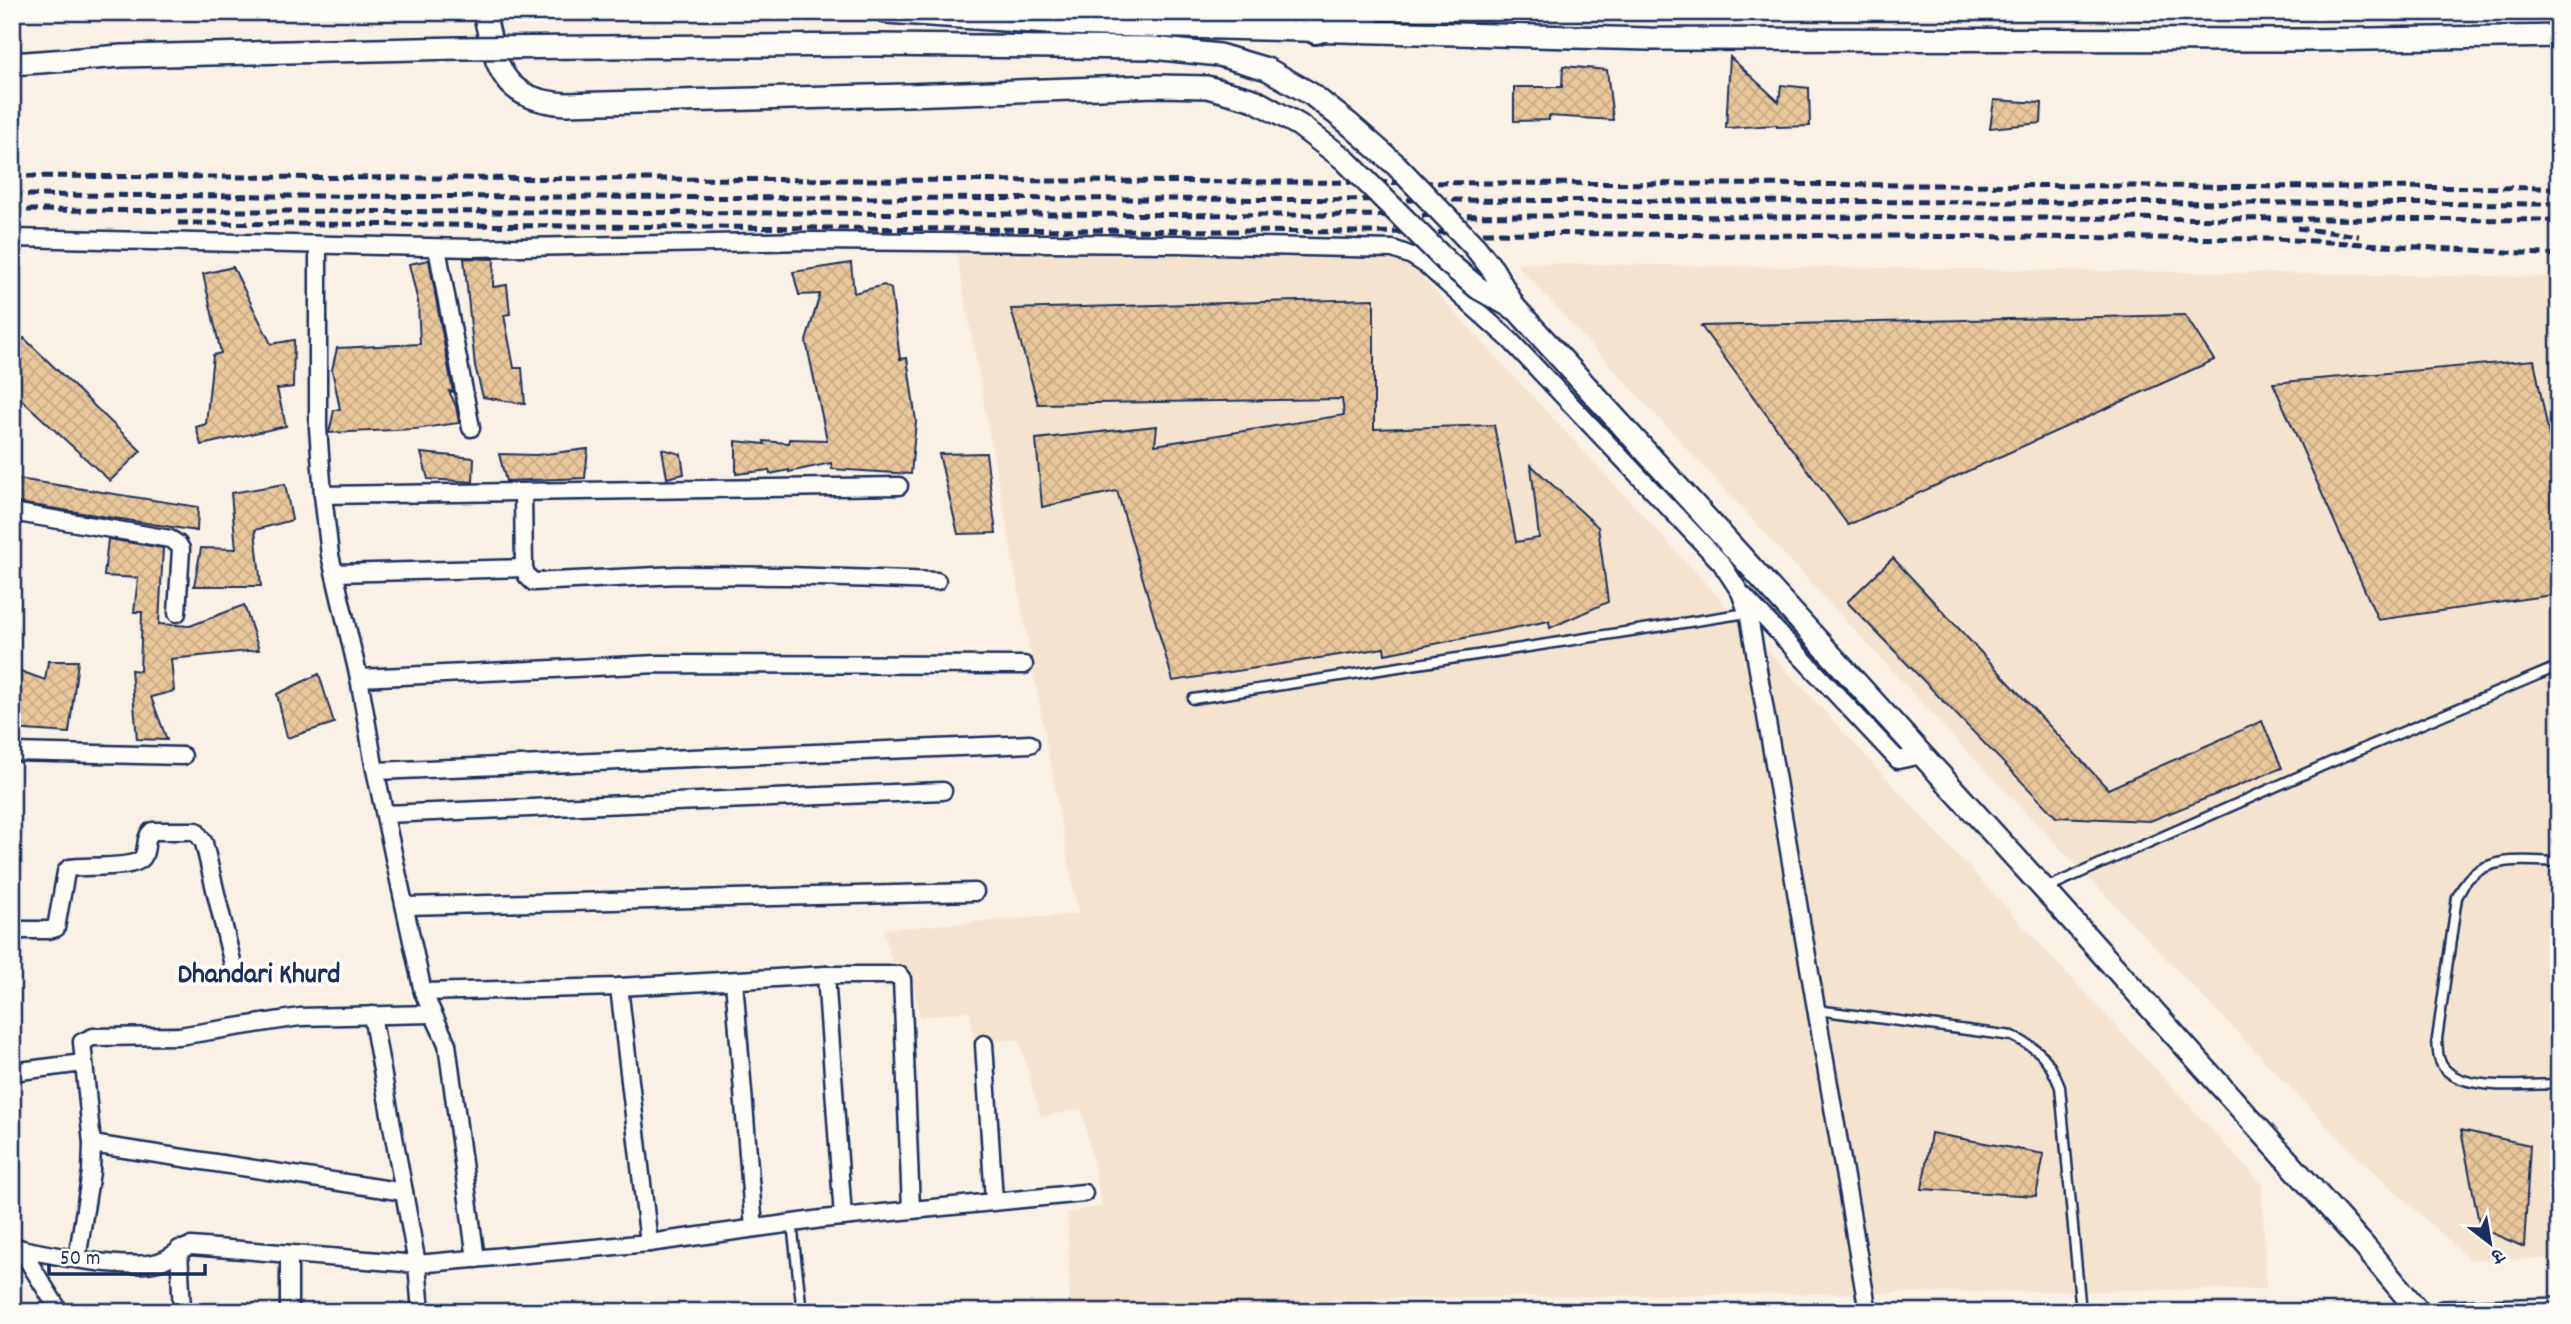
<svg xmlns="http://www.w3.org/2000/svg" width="2571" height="1324" viewBox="0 0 2571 1324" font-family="Dekko,'Playpen Sans Deva',sans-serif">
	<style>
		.built { fill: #f4e4cf }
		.building { fill: url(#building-cross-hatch); stroke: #1b2f5e; stroke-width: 2 }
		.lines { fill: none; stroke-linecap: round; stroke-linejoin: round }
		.service-casing { stroke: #1b2f5e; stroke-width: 13 }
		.minor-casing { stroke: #1b2f5e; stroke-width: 21 }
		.tertiary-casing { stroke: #1b2f5e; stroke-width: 26 }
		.trunk-casing { stroke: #1b2f5e; stroke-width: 32 }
		.service { stroke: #fdfcf7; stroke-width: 8 }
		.minor { stroke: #fdfcf7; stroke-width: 16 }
		.tertiary { stroke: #fdfcf7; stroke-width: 21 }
		.trunk { stroke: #fdfcf7; stroke-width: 26 }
		.rail { stroke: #1b2f5e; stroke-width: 5; stroke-dasharray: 10 5; stroke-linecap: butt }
		.tertiary-bridge-casing { stroke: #1b2f5e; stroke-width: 26; stroke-linecap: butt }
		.tertiary-bridge { stroke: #fdfcf7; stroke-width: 21 }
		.labels { text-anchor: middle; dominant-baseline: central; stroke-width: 7; stroke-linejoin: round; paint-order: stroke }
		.quarter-label { font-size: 28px; font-weight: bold; fill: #1b2f5e; stroke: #fdfcf7 }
	</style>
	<defs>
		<pattern id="building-cross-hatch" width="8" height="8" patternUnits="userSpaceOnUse" patternTransform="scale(1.75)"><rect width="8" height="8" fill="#eac79b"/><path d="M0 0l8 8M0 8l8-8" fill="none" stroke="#c8ab88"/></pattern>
	</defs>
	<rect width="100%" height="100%" fill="#f9f1e5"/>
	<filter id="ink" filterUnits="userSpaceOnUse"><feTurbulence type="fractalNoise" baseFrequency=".0143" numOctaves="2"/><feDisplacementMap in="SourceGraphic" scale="14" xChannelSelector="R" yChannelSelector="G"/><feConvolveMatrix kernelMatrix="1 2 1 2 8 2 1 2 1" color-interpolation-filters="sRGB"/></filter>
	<g filter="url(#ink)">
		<!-- built -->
		<g class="built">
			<polygon points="955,246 1400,253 2262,1184 2266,1289 1330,1299 1314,1312 1014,1312 1070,1303 1067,1213 1102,1206 1082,1109 1041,1117 1019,1040 974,1041 970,1011 920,1017 913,983 897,985 884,929 1078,914"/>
			<polygon points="1515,263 2559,277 2559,1259 2470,1260 2356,1156 1957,741"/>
		</g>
		<!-- building -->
		<g class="building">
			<polygon points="1730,57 1779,102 1781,85 1809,88 1810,126 1777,127 1777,125 1726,128"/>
			<polygon points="1563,66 1607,70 1613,120 1549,116 1549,120 1514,121 1514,87 1562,87"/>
			<polygon points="1994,100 2042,103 2041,123 1990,128"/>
			<polygon points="464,258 494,259 493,287 507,285 510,314 504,315 514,368 522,368 525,404 483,397 475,366"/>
			<polygon points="429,260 453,392 449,391 456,406 459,423 415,429 329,433 334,410 340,409 332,370 337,348 420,344 418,302 409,264"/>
			<polygon points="851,263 854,293 884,285 891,289 900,359 907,358 916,421 911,474 832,469 831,463 789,472 789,470 770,474 769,470 736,474 736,441 765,444 764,441 789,443 789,439 827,440 806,341 820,294 799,295 793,272"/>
			<polygon points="233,267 271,344 294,340 293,387 277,389 286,426 201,445 196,427 206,424 213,355 221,353 203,274"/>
			<polygon points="1374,299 1374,429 1494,425 1516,542 1539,538 1531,465 1598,527 1608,602 1550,628 1549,621 1385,654 1384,648 1173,681 1117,491 1042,507 1036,439 1157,426 1155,445 1344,415 1342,399 1038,404 1011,309"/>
			<polygon points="2185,315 2214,360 1848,525 1701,326"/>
			<polygon points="24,338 141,451 110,481 12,391 12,353"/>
			<polygon points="2534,360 2559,486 2559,594 2378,620 2273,383"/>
			<polygon points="588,449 585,478 506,481 499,454 536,455"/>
			<polygon points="662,449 681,454 684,474 667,478"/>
			<polygon points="421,453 474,458 473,482 428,479"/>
			<polygon points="986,453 996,533 958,534 939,454"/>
			<polygon points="12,478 198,507 197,531 12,502"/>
			<polygon points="285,484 292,520 255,530 261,586 194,586 201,548 236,549 231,493"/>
			<polygon points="108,539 163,548 159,624 190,626 244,605 259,650 171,659 174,691 151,697 167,740 137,739 131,670 140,671 142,612 134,612 138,578 104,576"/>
			<polygon points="1893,558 2108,789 2262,721 2282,768 2150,821 2056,817 1847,602"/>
			<polygon points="48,661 78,661 69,733 12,729 12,668 45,680"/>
			<polygon points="319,674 334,723 287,738 277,694"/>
			<polygon points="2461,1130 2530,1145 2524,1247 2480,1228"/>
			<polygon points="1931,1133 2044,1154 2036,1196 1922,1189"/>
		</g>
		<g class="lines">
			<!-- service casing -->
			<g class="service-casing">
				<g id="service">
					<polyline points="1193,699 1747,613"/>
					<path d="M2559,862C2529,861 2492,855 2469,878C2464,883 2461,891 2457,897L2437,1039C2438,1050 2437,1062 2446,1070C2468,1092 2530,1084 2559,1084"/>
					<polyline points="2046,888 2329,763 2559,666"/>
					<path d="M1817,1010L2012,1036C2041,1050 2048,1057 2060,1087L2081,1312"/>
					<polyline points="792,1223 802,1312"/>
				</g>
			</g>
			<!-- minor casing -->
			<g class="minor-casing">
				<g id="minor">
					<polyline points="12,238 473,248 808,241 1175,244 1393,249 1412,256 1426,265 1510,340 1721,563 1740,592 1749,617 1868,1312"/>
					<polyline points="318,245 318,428 323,495 330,555 359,678 374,765 423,992 447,1044 476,1259"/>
					<polyline points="437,248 471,428"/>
					<polyline points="523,493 524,568 527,576 533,582 678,575 788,576 937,581"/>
					<polyline points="323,495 899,486"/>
					<polyline points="12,512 170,539 178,544 181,549 177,613"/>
					<polyline points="335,573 524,568"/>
					<polyline points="1744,596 1898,760 1922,755"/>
					<polyline points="359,678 658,664 1024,665"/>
					<polyline points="12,752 183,756"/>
					<polyline points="376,771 1030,744"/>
					<polyline points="385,814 943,791"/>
					<polyline points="405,906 975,892"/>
					<path d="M12,930H49L56,928L66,872L69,868C85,865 135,870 143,857C148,848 144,838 152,831H196L204,843L233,965"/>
					<polyline points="826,975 843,1217"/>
					<polyline points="734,981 754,1228"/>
					<polyline points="619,987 649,1243"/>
					<polyline points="423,992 619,987 826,975 899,975 902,979 911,1209"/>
					<polyline points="372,1015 417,1264 649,1243 822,1219 1084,1193"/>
					<polyline points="984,1044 994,1201"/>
					<polyline points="12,1072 83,1063"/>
					<polyline points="92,1144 404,1192"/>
					<path d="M12,1247C46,1254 126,1271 158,1262C170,1259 178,1249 191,1246L417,1264L421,1312"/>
					<polyline points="20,1248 60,1312"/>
					<polyline points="179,1249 182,1312"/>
					<polyline points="77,1259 91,1172 92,1144 82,1042 93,1037 179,1036 300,1017 432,1014"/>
					<polyline points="289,1312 289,1254"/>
				</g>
			</g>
			<!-- tertiary casing -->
			<g class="tertiary-casing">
				<g id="tertiary">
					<path d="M484,12C497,69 501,99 566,104L907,95"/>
					<polyline points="886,12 1063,24 1649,39 2306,40 2559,36"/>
					<polyline points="876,45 1153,48 1219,55 1267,69"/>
					<polyline points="12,64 122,56 459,48"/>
					<polyline points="1517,310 2044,889 2364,1246 2419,1312"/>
					<polyline points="2443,1312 2559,1309"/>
				</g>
			</g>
			<!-- trunk casing -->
			<g class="trunk-casing">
				<polyline id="trunk" points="1316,30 1368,12"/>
			</g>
			<!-- service -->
			<use href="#service" class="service"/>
			<!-- minor -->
			<use href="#minor" class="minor"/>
			<!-- tertiary -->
			<use href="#tertiary" class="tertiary"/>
			<!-- trunk -->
			<use href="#trunk" class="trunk"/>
			<!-- rail -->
			<g class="rail">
				<polyline points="12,176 2559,188"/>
				<polyline points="12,195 2559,204"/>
				<polyline points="12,210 2559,220"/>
				<polyline points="178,223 2276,239 2559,255"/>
				<polyline points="2297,228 2359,236"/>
			</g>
			<!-- tertiary-bridge casing -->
			<g class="tertiary-bridge-casing">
				<g id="tertiary-bridge">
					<polyline points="459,48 876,45"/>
					<polyline points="1267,69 1311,94 1348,123 1396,165 1475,247 1493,270 1515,308"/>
					<polyline points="907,95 1157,86 1207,87 1254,100 1299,125 1344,159 1448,263 1478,288 1517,310"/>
				</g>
			</g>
			<!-- tertiary-bridge -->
			<use href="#tertiary-bridge" class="tertiary-bridge"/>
		</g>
	</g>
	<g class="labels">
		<!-- quarter labels -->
		<g class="quarter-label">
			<text x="259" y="977">Dhandari Khurd</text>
		</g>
	</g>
	<!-- margin -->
	<rect width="2571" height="1324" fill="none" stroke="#fdfcf7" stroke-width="42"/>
	<rect x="21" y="21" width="2529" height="1282" fill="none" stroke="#1b2f5e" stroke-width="2.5" filter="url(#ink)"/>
	<!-- north arrow -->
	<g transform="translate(2490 1243) rotate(149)" stroke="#fdfcf7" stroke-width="5" paint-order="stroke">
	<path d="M0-5L12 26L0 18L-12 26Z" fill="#1b2f5e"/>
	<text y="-10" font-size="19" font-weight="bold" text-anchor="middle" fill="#1b2f5e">उ</text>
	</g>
	<!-- scale -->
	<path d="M49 1264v10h156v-10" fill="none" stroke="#1b2f5e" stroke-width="3.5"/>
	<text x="60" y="1264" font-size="21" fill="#1b2f5e" stroke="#fdfcf7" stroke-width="5" paint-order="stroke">50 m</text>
</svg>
